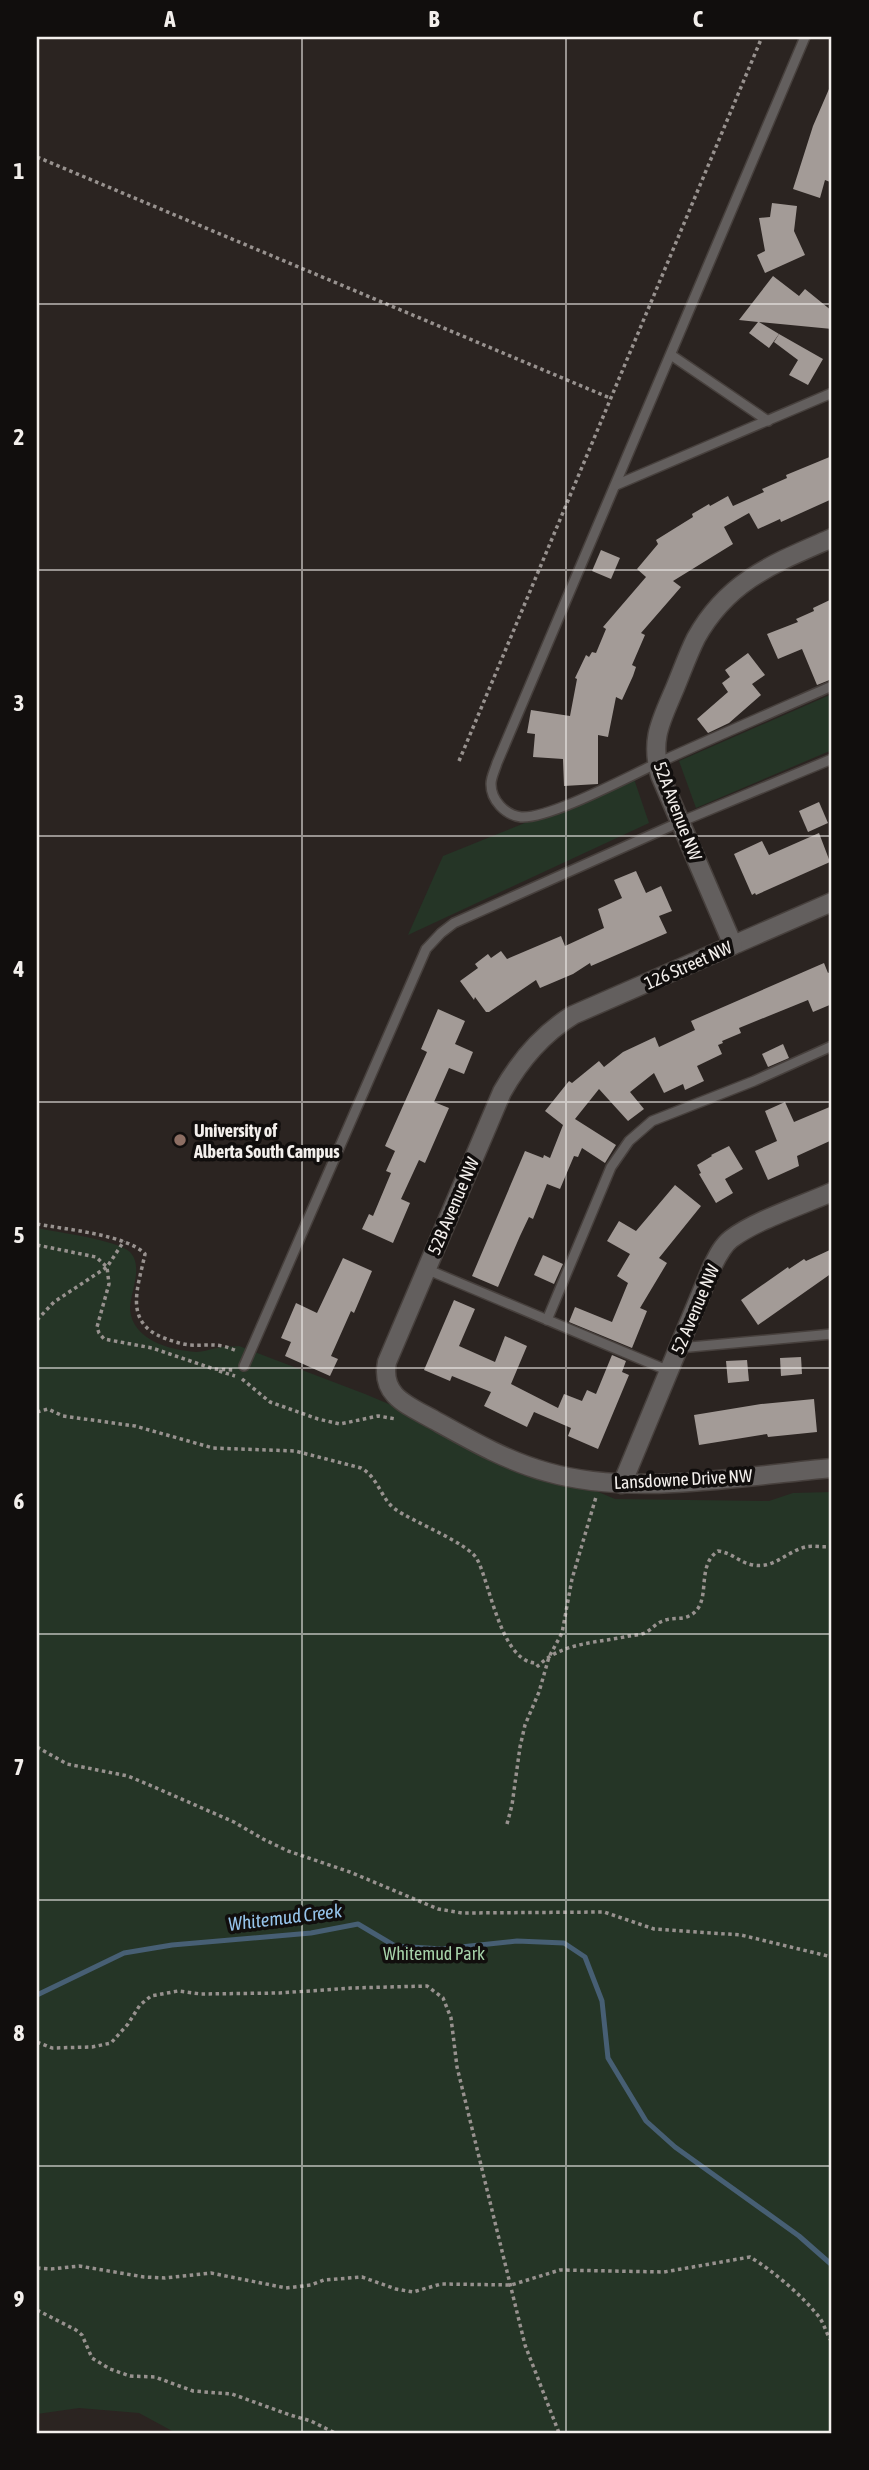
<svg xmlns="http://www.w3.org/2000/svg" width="869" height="2470" viewBox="0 0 869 2470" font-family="'Asap Condensed',sans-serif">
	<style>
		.green { fill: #253526 }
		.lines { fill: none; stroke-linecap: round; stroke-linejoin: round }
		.stream { stroke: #475f74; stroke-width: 5 }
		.building { fill: #a39b97 }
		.lane-casing { stroke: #47403d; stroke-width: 12 }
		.street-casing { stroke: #47403d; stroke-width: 21 }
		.path { stroke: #98928f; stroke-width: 3.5; stroke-dasharray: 3.5 3.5; stroke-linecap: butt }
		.lane { stroke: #635f5e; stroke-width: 9 }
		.street { stroke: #635f5e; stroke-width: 18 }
		.grid { fill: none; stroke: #f3efec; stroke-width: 2; stroke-opacity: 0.55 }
		.education-dot { fill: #8d6e63; stroke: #110e0d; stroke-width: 2.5 }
		.labels { text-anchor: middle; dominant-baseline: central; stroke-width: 7; stroke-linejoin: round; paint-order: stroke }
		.street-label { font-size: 18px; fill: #f3efec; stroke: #110e0d }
		.poi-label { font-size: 18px; font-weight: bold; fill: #f3efec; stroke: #110e0d; text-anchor: start }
		.park-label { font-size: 18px; fill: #a6d2a9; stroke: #110e0d }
		.water-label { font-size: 19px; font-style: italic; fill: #96c4eb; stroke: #110e0d }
		.neatline { fill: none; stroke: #f3efec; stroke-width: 2.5 }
		.grid-label { font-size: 23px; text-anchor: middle; font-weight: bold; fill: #f3efec }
	</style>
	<rect width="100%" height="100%" fill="#2b2421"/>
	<!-- green -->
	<g class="green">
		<polygon points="832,694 832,750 696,808 679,761"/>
		<polygon points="634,779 649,823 408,935 443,856"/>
		<path d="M37,1228C56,1232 118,1240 130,1252C144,1267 130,1292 130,1309C132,1340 170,1350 196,1352C203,1352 210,1349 217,1348C224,1346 232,1347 239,1346L365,1394L615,1499L769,1501L793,1493L832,1492V2433H176L139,2413L79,2408L37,2414Z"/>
	</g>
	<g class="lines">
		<!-- stream -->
		<polyline class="stream" points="37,1995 124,1953 172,1945 311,1933 358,1924 395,1946 442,1949 517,1941 564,1943 585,1957 602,2001 608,2058 646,2121 675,2147 799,2236 832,2265"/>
	</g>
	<!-- building -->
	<g class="building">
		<polygon points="832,82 832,173 830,182 825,180 820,198 793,189 813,126"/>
		<polygon points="772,203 797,206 794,231 805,255 765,273 757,255 765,251 759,218 770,217"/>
		<polygon points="773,276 799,296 805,289 832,311 832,329 759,322 779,334 769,348 749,333 758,322 739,320"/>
		<polygon points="779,334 823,359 808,385 789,375 798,360 774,342"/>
		<polygon points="832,456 832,499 781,522 780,519 758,529 749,513 724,527 733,544 673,581 681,587 641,633 645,635 632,665 636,667 633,676 622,700 616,697 608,737 598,735 598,784 564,786 563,759 533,757 535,734 527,733 531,710 570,716 577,679 575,678 586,655 589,657 592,652 596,653 606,629 603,627 646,577 637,569 658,544 656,540 693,517 692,514 709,504 710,506 728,496 733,506 764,492 762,489 787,478 786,475"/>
		<polygon points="601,550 620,558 611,579 592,571"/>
		<polygon points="832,599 832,679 817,685 802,649 778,659 767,634 798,622 796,619 814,611 813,608"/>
		<polygon points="748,653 765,675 752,684 761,695 729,723 708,733 697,719 728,692 722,683 730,677 725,670"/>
		<polygon points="819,802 828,823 808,832 799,811"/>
		<polygon points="819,833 830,862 756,895 755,893 752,895 734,854 762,841 769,855"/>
		<polygon points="636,871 646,893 661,886 672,911 659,916 667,933 591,966 590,963 573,974 540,988 536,980 489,1012 486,1012 475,997 474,1000 460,981 478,968 475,964 488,954 491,958 501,951 507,959 561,936 565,946 604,928 598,909 622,898 614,880"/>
		<polygon points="824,963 828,973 832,971 832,1004 813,1012 808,1000 739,1028 741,1033 722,1041 723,1043 718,1045 722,1054 697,1066 704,1081 685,1090 683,1084 664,1093 654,1073 630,1092 644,1109 628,1121 599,1089 575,1119 616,1145 605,1163 582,1148 578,1157 574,1156 560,1189 547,1184 533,1219 529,1217 520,1236 498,1287 472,1276 525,1151 543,1158 544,1155 550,1158 563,1125 545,1111 569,1081 572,1083 599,1061 604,1067 623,1052 655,1037 659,1047 695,1030 691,1021"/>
		<polygon points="438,1009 465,1021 455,1044 473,1052 464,1074 449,1068 434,1102 449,1108 425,1163 419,1160 401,1199 410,1203 393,1243 362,1229 369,1214 373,1216 391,1173 386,1171 395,1151 385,1146 427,1052 421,1049"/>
		<polygon points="783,1044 789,1058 768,1067 762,1054"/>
		<polygon points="785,1102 794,1122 832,1106 832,1140 797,1156 799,1166 768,1180 755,1151 777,1141 765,1111"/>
		<polygon points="729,1146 743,1169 725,1179 733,1193 716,1203 699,1174 701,1173 697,1165 712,1156 711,1155"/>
		<polygon points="675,1185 701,1206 659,1258 667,1263 640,1308 647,1311 632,1348 569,1322 575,1307 612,1322 628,1283 617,1276 630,1254 607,1241 619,1221 636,1231"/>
		<polygon points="832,1249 832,1273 758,1325 741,1300 788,1267 789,1269 804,1259 806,1261"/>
		<polygon points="543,1255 563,1264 554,1284 534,1275"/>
		<polygon points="343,1258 372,1271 354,1313 351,1311 331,1356 338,1359 330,1376 285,1356 291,1342 281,1338 296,1303 317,1313"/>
		<polygon points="454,1300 475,1309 459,1346 495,1362 505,1336 527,1346 511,1384 558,1408 564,1394 582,1401 587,1390 596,1394 612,1355 626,1361 622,1372 629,1375 598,1449 568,1436 571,1428 534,1412 527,1427 484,1406 491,1392 452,1376 450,1381 424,1370"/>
		<polygon points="801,1357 802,1374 781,1376 780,1358"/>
		<polygon points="747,1360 749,1381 728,1383 726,1361"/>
		<polygon points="814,1399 817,1432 768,1437 767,1434 699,1445 694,1415 761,1404"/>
	</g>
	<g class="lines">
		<!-- lane casing -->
		<g class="lane-casing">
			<g id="lane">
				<path d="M805,37L497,763C495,770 491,777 491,784C491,800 505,815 521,817C550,819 631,775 660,762C717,736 775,711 832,686"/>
				<polyline points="671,355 768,421"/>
				<polyline points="616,485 832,393"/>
				<polyline points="426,1269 669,1371"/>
				<polyline points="547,1320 611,1167 629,1141 652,1121 754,1081 832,1046"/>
				<polyline points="679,1348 832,1334"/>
				<polyline points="244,1366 426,949 441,933 454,923 680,822 832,759"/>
			</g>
		</g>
		<!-- street casing -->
		<g class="street-casing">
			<g id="street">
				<path d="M832,902L573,1015C542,1034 520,1060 502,1092L387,1362C380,1397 410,1406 436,1421C472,1441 507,1461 547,1472C634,1497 742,1476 832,1468"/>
				<path d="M733,945L660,775C650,739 661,721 675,688C682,671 688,654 696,638C728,580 775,563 832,538"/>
				<path d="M622,1484L712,1267C717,1257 722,1246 731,1239C756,1220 803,1205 832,1192"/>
			</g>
		</g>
		<!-- path -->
		<g class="path">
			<polyline points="37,157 610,398"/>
			<polyline points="459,761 762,37"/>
			<path d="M37,1224C63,1229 128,1235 145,1254C138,1288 123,1322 164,1338C172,1341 181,1344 190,1345C210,1346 217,1342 237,1351"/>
			<polyline points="37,1245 96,1257 107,1267 109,1284 97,1327 99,1333 104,1339 152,1348 214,1369 233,1370"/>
			<polyline points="37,1320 54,1302 107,1267 124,1241"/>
			<polyline points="219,1371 235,1376"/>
			<polyline points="242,1379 270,1402 318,1419 340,1424 378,1416 396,1419"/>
			<path d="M37,1412L48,1409L63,1416L135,1426L213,1448L295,1451L361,1468C378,1477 381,1499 395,1509C413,1522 468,1543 477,1559C490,1583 501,1662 536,1663L538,1666C562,1642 597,1643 629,1636C634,1635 640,1635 645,1633C651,1630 656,1623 663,1621C671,1617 681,1620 689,1616C714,1604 694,1567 718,1551C733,1553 740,1563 753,1565C774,1569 786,1552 805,1547C813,1545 823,1548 832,1546"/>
			<polyline points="37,1747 67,1764 128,1776 154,1787 234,1822 263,1839 288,1851 350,1872 438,1909 462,1913 604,1912 654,1929 741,1935 832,1957"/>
			<polyline points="507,1824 512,1805 520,1747 525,1725 539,1692 549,1657 562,1633 572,1579 596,1497"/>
			<polyline points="37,2042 52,2048 92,2047 111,2043 128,2024 140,2005 151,1996 178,1991 201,1994 280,1993 351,1988 427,1986 443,1998 451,2018 457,2067 525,2345 559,2433"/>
			<path d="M37,2268L51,2269L79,2266L144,2277L165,2278L211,2273L286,2288L311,2285L324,2280L362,2277L396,2289L413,2292L441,2284L511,2285L560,2270L664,2272L750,2257C772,2270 803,2296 819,2317C825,2325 826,2334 832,2342"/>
			<polyline points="37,2310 76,2330 82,2335 92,2358 110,2369 130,2376 155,2377 193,2391 232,2394 290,2415 311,2421 335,2433"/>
		</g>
		<!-- lane -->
		<use href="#lane" class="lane"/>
		<!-- street -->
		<use href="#street" class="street"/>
	</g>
	<!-- grid -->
	<path class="grid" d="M302,37V2433M566,37V2433M37,304H832M37,570H832M37,836H832M37,1102H832M37,1368H832M37,1634H832M37,1900H832M37,2166H832"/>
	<!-- markers -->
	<circle class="education-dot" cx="180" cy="1140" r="7"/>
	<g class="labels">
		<!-- street labels -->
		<g class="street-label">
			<text transform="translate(678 811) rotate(69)">52A Avenue NW</text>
			<text transform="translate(688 965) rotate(-24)">126 Street NW</text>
			<text transform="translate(453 1206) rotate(-67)">52B Avenue NW</text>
			<text transform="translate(695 1309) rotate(-67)">52 Avenue NW</text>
			<text transform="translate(683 1479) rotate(-3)">Lansdowne Drive NW</text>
		</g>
		<!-- poi labels -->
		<g class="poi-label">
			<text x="194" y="1130">University of<tspan x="194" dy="21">Alberta South Campus</tspan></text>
		</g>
		<!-- park labels -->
		<g class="park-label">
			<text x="434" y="1953">Whitemud Park</text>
		</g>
		<!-- water labels -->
		<g class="water-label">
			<text transform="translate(285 1917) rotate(-7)">Whitemud Creek</text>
		</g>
	</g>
	<!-- border -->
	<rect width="869" height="2470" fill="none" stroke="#110e0d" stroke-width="77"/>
	<rect x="38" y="38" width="792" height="2394" class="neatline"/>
	<g class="grid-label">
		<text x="170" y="27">A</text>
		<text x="434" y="27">B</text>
		<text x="698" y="27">C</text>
		<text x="19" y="179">1</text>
		<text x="19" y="445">2</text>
		<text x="19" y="711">3</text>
		<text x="19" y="977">4</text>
		<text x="19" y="1243">5</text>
		<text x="19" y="1509">6</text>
		<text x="19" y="1775">7</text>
		<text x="19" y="2041">8</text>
		<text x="19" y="2307">9</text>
	</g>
</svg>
